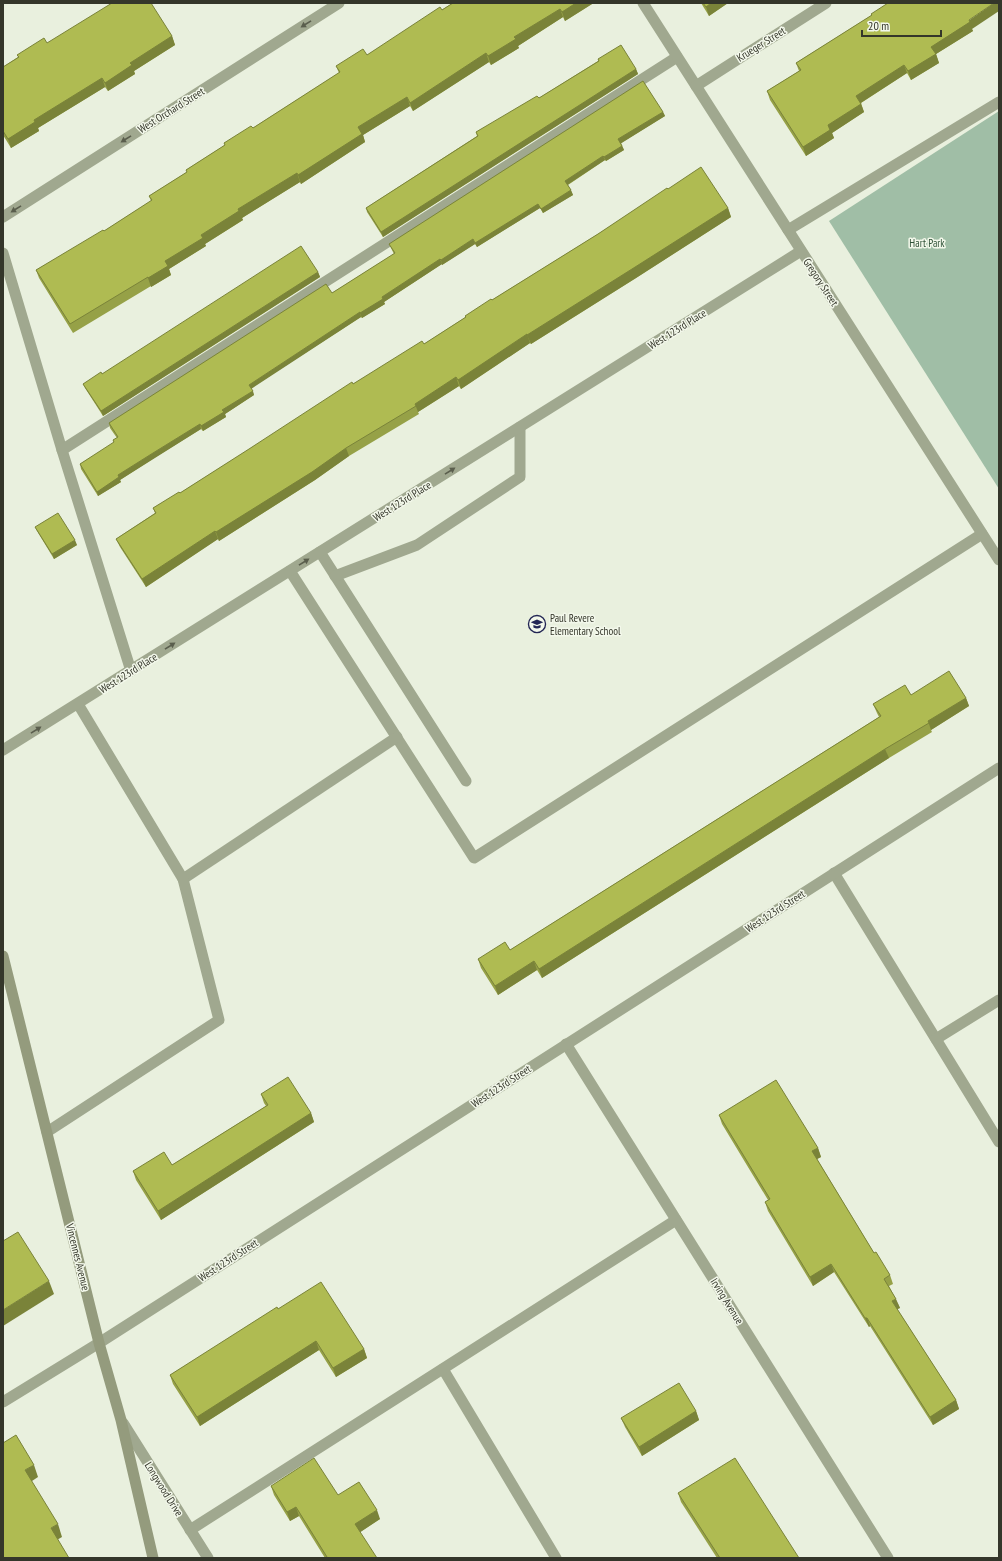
<svg xmlns="http://www.w3.org/2000/svg" width="1002" height="1561" viewBox="0 0 1002 1561" font-family="'PT Sans Narrow',sans-serif">
	<style>
		.green { fill: #a0bea6 }
		.lines { fill: none; stroke-linecap: round; stroke-linejoin: round }
		.service { stroke: #a0a88f; stroke-width: 11 }
		.minor { stroke: #a0a88f; stroke-width: 11 }
		.tertiary { stroke: #a0a88f; stroke-width: 11 }
		.secondary { stroke: #949b7d; stroke-width: 11 }
		.wall { fill: #96a147 }
		.shaded-wall { fill: #7a8339 }
		.building { fill: #afbb52; stroke: #7a8339 }
		.oneway { fill: #5a5e4d }
		.labels { text-anchor: middle; dominant-baseline: central; stroke-width: 3; stroke-linejoin: round; paint-order: stroke }
		.street-label { font-size: 11px; fill: #34362a; stroke: #f3f8eb }
		.park-label { font-size: 11px; fill: #305238; stroke: #f3f8eb }
		.poi-label { font-size: 11px; fill: #34362a; stroke: #f3f8eb; text-anchor: start }
	</style>
	<rect width="100%" height="100%" fill="#e9f0de"/>
	<!-- green -->
	<polygon class="green" points="999,111 999,489 829,221"/>
	<g class="lines">
		<!-- service -->
		<g class="service">
			<polyline points="788,230 999,102"/>
			<polyline points="3,253 62,450 131,671"/>
			<polyline points="62,450 677,57"/>
			<polyline points="320,552 466,781"/>
			<polyline points="290,571 474,858 982,534"/>
			<polyline points="335,576 417,545 520,477 520,427"/>
			<polyline points="834,873 999,1142"/>
			<polyline points="183,879 397,737"/>
			<polyline points="936,1039 999,1000"/>
			<polyline points="47,1132 219,1020 183,879 78,704"/>
			<polyline points="443,1369 556,1558"/>
			<polyline points="190,1530 676,1220"/>
		</g>
		<!-- minor -->
		<g class="minor">
			<polyline points="643,3 999,560"/>
			<polyline points="696,86 826,3"/>
			<polyline points="3,217 339,3"/>
			<polyline points="3,750 801,251"/>
			<polyline points="566,1044 888,1558"/>
			<polyline points="3,1402 99,1343"/>
			<polyline points="123,1423 208,1558"/>
		</g>
		<!-- tertiary -->
		<polyline class="tertiary" points="99,1343 999,768"/>
		<!-- secondary -->
		<polyline class="secondary" points="3,956 99,1343 121,1420 153,1558"/>
	</g>
	<!-- wall -->
	<g class="wall">
		<polygon points="453,3 592,3 592,4 565,21 563,17 518,46 519,48 491,65 489,62 413,111 410,106 363,135 365,142 301,184 300,182 242,218 243,220 205,244 206,246 169,269 171,275 151,287 151,286 73,333 39,278 36,270 104,231 151,201 149,196 187,172 186,170 225,145 224,143 253,128 339,73 336,66 367,55"/>
		<polygon points="701,3 728,3 709,16"/>
		<polygon points="871,14 972,29 973,31 936,54 939,63 911,80 907,73 861,103 864,112 832,133 834,138 806,156 770,100 767,91 799,71 796,63 872,15"/>
		<polygon points="172,36 175,45 134,71 135,74 108,91 105,87 38,128 39,131 11,148 3,135 3,67 18,57 17,55 47,43"/>
		<polygon points="598,59 636,69 638,74 383,237 367,212 366,208 477,136 476,132 539,98 598,61"/>
		<polygon points="663,112 665,116 621,143 624,150 606,161 605,160 568,185 573,195 543,213 540,208 477,247 475,244 442,265 442,264 384,302 385,304 362,318 361,317 251,388 254,395 225,414 226,417 203,431 201,429 154,458 120,480 121,482 98,496 81,469 80,464 114,443 113,440 117,438 110,428 109,423 332,293 394,254 389,244"/>
		<polygon points="668,189 728,208 731,217 636,278 531,344 530,343 461,389 459,386 418,412 419,414 349,456 315,480 219,541 218,539 146,587 120,547 116,539 155,513 153,508 180,493 353,384 424,344 492,300 598,234"/>
		<polygon points="318,272 320,277 103,416 85,388 83,384 102,374"/>
		<polygon points="35,527 77,545 54,559 37,531"/>
		<polygon points="911,695 966,698 969,706 931,730 932,732 889,758 542,978 537,970 498,995 481,968 478,959 510,950 879,717 877,713 873,704"/>
		<polygon points="261,1094 311,1113 314,1122 161,1220 136,1180 133,1171 172,1165 266,1106 264,1103"/>
		<polygon points="719,1115 818,1148 821,1157 817,1159 874,1253 890,1275 893,1284 889,1286 900,1308 897,1309 956,1400 959,1409 933,1425 870,1326 869,1327 834,1272 813,1286 768,1211 765,1202 768,1200 722,1124"/>
		<polygon points="278,1309 364,1349 367,1358 336,1377 319,1350 200,1426 173,1384 170,1375"/>
		<polygon points="696,1411 699,1420 642,1456 625,1427 621,1418"/>
		<polygon points="271,1486 338,1495 380,1519 360,1532 325,1558 299,1516 290,1521 274,1495"/>
		<polygon points="678,1493 799,1558 717,1558 681,1502"/>
	</g>
	<!-- shaded-wall -->
	<g class="shaded-wall">
		<polygon points="576,3 592,3 592,4 565,21 562,12"/>
		<polygon points="711,3 728,3 709,16 706,7"/>
		<polygon points="994,3 999,3 999,11 972,29 973,31 936,54 939,63 911,80 908,71 931,47"/>
		<polygon points="560,9 563,17 518,46 519,48 491,65 488,56 514,37"/>
		<polygon points="172,36 175,45 134,71 135,74 108,91 105,83 130,63"/>
		<polygon points="486,53 489,62 413,111 410,103"/>
		<polygon points="904,65 907,73 859,104 856,96"/>
		<polygon points="636,69 638,74 383,237 381,232"/>
		<polygon points="102,78 105,87 38,128 39,131 11,148 8,139 34,120"/>
		<polygon points="407,97 410,106 363,135 365,142 301,184 298,175 358,127"/>
		<polygon points="861,104 864,112 832,133 834,138 806,156 803,147 828,125"/>
		<polygon points="663,112 665,116 620,144 618,139"/>
		<polygon points="622,146 624,150 606,161 604,157"/>
		<polygon points="603,156 605,160 567,185 565,181"/>
		<polygon points="297,173 300,182 242,218 243,220 205,244 206,246 169,269 171,275 151,287 148,278 165,261 238,209"/>
		<polygon points="571,190 573,195 543,213 541,209"/>
		<polygon points="538,204 540,208 477,247 475,243"/>
		<polygon points="728,208 731,217 636,278 531,344 527,335"/>
		<polygon points="473,239 475,244 442,265 441,260"/>
		<polygon points="440,259 442,264 384,302 385,304 362,318 360,313 382,297"/>
		<polygon points="318,272 320,277 103,416 101,411"/>
		<polygon points="360,312 361,317 251,389 249,385"/>
		<polygon points="527,334 530,343 461,389 458,380"/>
		<polygon points="456,377 459,386 418,412 415,404"/>
		<polygon points="253,391 254,395 225,414 226,417 203,431 201,426 222,410"/>
		<polygon points="200,424 201,429 120,480 121,482 98,496 97,492 118,475"/>
		<polygon points="346,448 349,456 315,480 219,541 216,532"/>
		<polygon points="215,531 218,539 146,587 142,579"/>
		<polygon points="75,540 77,545 54,559 52,554"/>
		<polygon points="966,698 969,706 931,730 928,721"/>
		<polygon points="885,749 889,758 542,978 539,969"/>
		<polygon points="534,961 537,970 498,995 495,986"/>
		<polygon points="311,1113 314,1122 161,1220 158,1211"/>
		<polygon points="818,1148 821,1157 815,1160 812,1151"/>
		<polygon points="831,1264 834,1272 813,1286 810,1277"/>
		<polygon points="49,1281 54,1294 3,1326 3,1310"/>
		<polygon points="896,1299 900,1308 895,1310 892,1301"/>
		<polygon points="865,1318 867,1318 870,1326 869,1327"/>
		<polygon points="316,1341 319,1350 200,1426 197,1417"/>
		<polygon points="364,1349 367,1358 336,1377 333,1368"/>
		<polygon points="956,1400 959,1409 933,1425 930,1417"/>
		<polygon points="696,1411 699,1420 642,1456 639,1447"/>
		<polygon points="34,1465 38,1477 29,1483 25,1470"/>
		<polygon points="296,1507 299,1516 290,1521 287,1512"/>
		<polygon points="377,1510 380,1519 359,1533 355,1524"/>
		<polygon points="58,1524 62,1537 55,1541 51,1528"/>
	</g>
	<!-- building -->
	<g class="building">
		<polygon points="112,3 151,3 172,36 130,63 132,65 105,83 102,78 34,120 35,122 8,139 3,131 3,67 19,57 17,55 44,38 47,43"/>
		<polygon points="453,3 576,3 562,12 560,9 514,37 516,39 488,56 486,53 410,103 407,97 358,127 362,134 298,175 297,173 238,209 239,211 201,235 203,238 165,261 168,266 148,278 148,277 70,324 36,270 103,230 104,231 152,200 149,196 187,172 186,170 225,145 224,143 251,126 253,128 340,72 336,66 363,49 367,55 440,7 442,10"/>
		<polygon points="703,3 711,3 706,7"/>
		<polygon points="888,3 994,3 969,20 970,22 931,47 936,54 908,71 904,65 856,96 861,104 828,125 830,130 803,147 767,91 801,70 796,63 872,15 871,14"/>
		<polygon points="621,45 636,69 381,232 366,208 478,136 476,132 537,96 539,98 599,61 598,59"/>
		<polygon points="643,81 663,112 618,139 622,146 604,157 603,156 565,181 571,190 541,209 538,204 475,243 473,239 441,260 440,259 382,297 383,299 360,313 360,312 249,385 253,391 222,410 224,412 201,426 200,424 153,453 118,475 119,477 97,492 80,464 114,442 113,440 118,437 109,423 326,284 332,293 395,253 389,244"/>
		<polygon points="701,167 728,208 632,269 527,335 527,334 458,380 456,377 415,404 416,406 346,448 312,472 216,532 215,531 142,579 116,539 156,513 153,508 179,492 180,493 249,449 352,382 353,384 422,341 424,344 466,317 465,316 491,299 492,300 598,234 667,188 668,189"/>
		<polygon points="301,246 318,272 101,411 83,384 101,372 102,374"/>
		<polygon points="58,513 75,540 52,554 35,527"/>
		<polygon points="949,671 966,698 928,721 929,723 885,749 539,969 534,961 495,986 478,959 505,942 510,950 881,716 873,704 905,685 911,695"/>
		<polygon points="288,1077 311,1113 158,1211 133,1171 164,1152 172,1165 268,1105 261,1094"/>
		<polygon points="776,1080 818,1148 812,1151 874,1253 876,1252 890,1275 884,1279 896,1299 892,1301 956,1400 930,1417 867,1318 865,1318 831,1264 810,1277 765,1202 770,1199 719,1115"/>
		<polygon points="18,1232 49,1281 3,1310 3,1241"/>
		<polygon points="321,1282 364,1349 333,1368 316,1341 197,1417 170,1375 277,1307 278,1309"/>
		<polygon points="679,1383 696,1411 639,1447 621,1418"/>
		<polygon points="16,1435 34,1465 25,1470 58,1524 51,1528 69,1558 3,1558 3,1443"/>
		<polygon points="314,1458 338,1495 359,1482 377,1510 355,1524 377,1558 325,1558 327,1557 296,1507 287,1512 271,1486"/>
		<polygon points="735,1458 799,1558 720,1558 678,1493"/>
	</g>
	<!-- one-way arrows -->
	<defs><path id="oneway-solid" d="M-6-.8H1V-3.2L6.5 0L1 3.2V.8H-6Z"/></defs>
	<g class="oneway">
		<use href="#oneway-solid" transform="translate(306 24) rotate(148)"/>
		<use href="#oneway-solid" transform="translate(126 139) rotate(148)"/>
		<use href="#oneway-solid" transform="translate(16 209) rotate(148)"/>
		<use href="#oneway-solid" transform="translate(450 471) rotate(-32)"/>
		<use href="#oneway-solid" transform="translate(304 562) rotate(-32)"/>
		<use href="#oneway-solid" transform="translate(170 646) rotate(-32)"/>
		<use href="#oneway-solid" transform="translate(36 730) rotate(-32)"/>
	</g>
	<!-- icons -->
	<defs>
		<g id="school-ring" transform="scale(0.9)"><circle r="9.5" fill="#f3f8eb" stroke="#232654" stroke-width="1.5"/><path d="M0-5L7-2L0 1L-7-2ZM-4 1L0 2.5L4 1V4Q0 6-4 4Z" fill="#232654"/></g>
	</defs>
	<g fill-rule="evenodd">
		<use href="#school-ring" x="537" y="624"/>
	</g>
	<g class="labels">
		<!-- street labels -->
		<g class="street-label">
			<text transform="translate(761 44) rotate(-32)">Krueger Street</text>
			<text transform="translate(171 110) rotate(-32)">West Orchard Street</text>
			<text transform="translate(821 282) rotate(57)">Gregory Street</text>
			<text transform="translate(677 329) rotate(-32)">West 123rd Place</text>
			<text transform="translate(402 501) rotate(-32)">West 123rd Place</text>
			<text transform="translate(128 673) rotate(-32)">West 123rd Place</text>
			<text transform="translate(775 911) rotate(-33)">West 123rd Street</text>
			<text transform="translate(501 1086) rotate(-33)">West 123rd Street</text>
			<text transform="translate(78 1257) rotate(76)">Vincennes Avenue</text>
			<text transform="translate(228 1260) rotate(-33)">West 123rd Street</text>
			<text transform="translate(727 1301) rotate(58)">Irving Avenue</text>
			<text transform="translate(164 1489) rotate(58)">Longwood Drive</text>
		</g>
		<!-- park labels -->
		<g class="park-label">
			<text x="927" y="243">Hart Park</text>
		</g>
		<!-- poi labels -->
		<g class="poi-label">
			<text x="550" y="618">Paul Revere<tspan x="550" dy="13">Elementary School</tspan></text>
		</g>
	</g>
	<!-- border -->
	<rect width="1002" height="1561" fill="none" stroke="#34362a" stroke-width="8"/>
	<!-- scale -->
	<path d="M862 30v6h79v-6" fill="none" stroke="#34362a" stroke-width="2"/>
	<text x="868" y="30" font-size="12" fill="#34362a" stroke="#f3f8eb" stroke-width="3" paint-order="stroke">20 m</text>
</svg>
